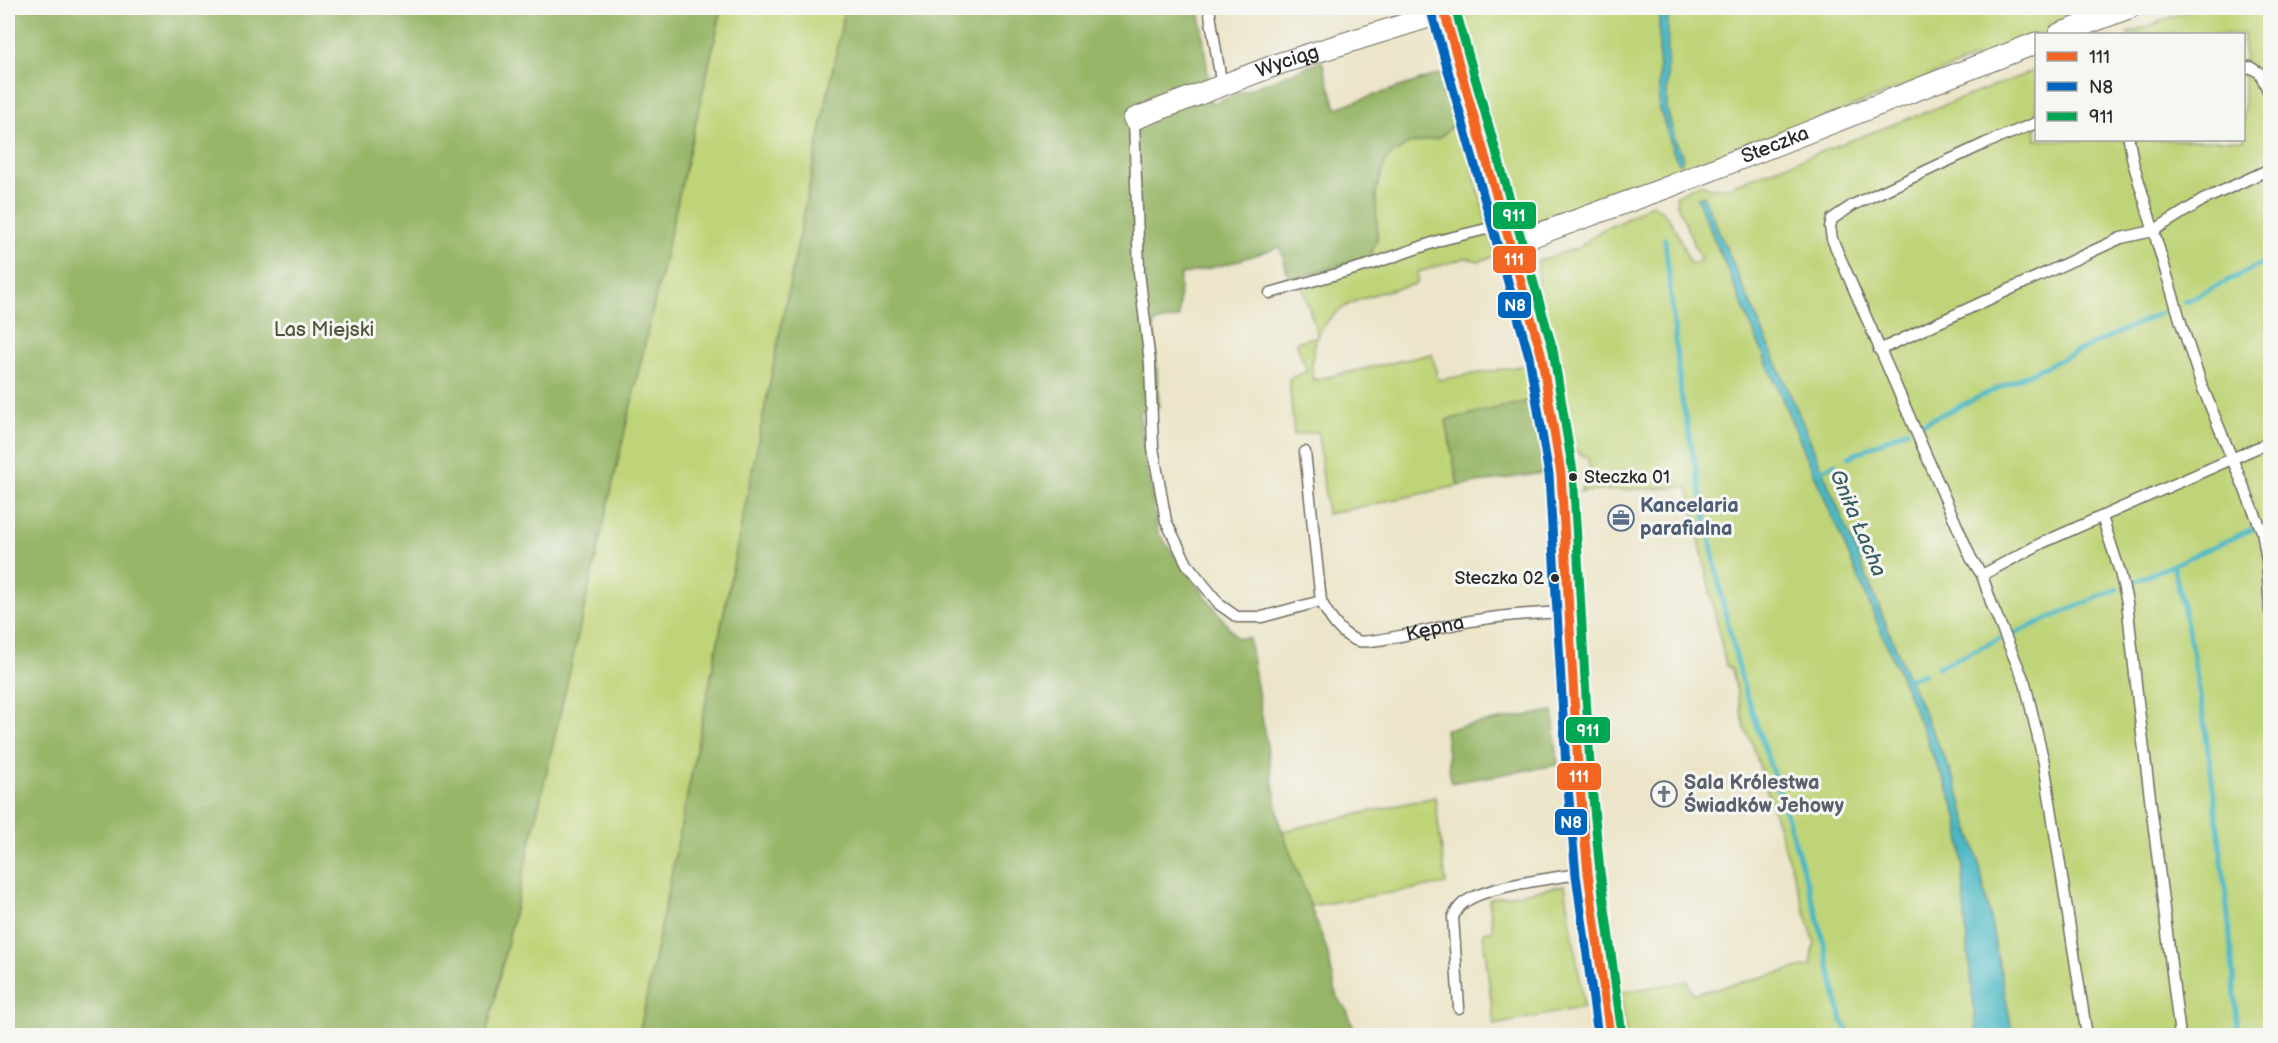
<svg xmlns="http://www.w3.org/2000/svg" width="2278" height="1043" viewBox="0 0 2278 1043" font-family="'Balsamiq Sans',sans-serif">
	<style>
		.green { fill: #bfd478; stroke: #758052; stroke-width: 1.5 }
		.forest { fill: #97b668; stroke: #61704a; stroke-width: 1.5 }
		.water { fill: #4ab8c3; stroke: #3a7277; stroke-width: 1.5 }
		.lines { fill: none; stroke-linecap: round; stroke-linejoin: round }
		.stream { stroke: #4ab8c3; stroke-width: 5 }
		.lane-casing { stroke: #6f6c62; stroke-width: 13 }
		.street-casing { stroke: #6f6c62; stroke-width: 23 }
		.secondary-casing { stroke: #6f6c62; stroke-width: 32 }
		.lane { stroke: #fff; stroke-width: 10 }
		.street { stroke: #fff; stroke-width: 21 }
		.secondary { stroke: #fff; stroke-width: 30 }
		.bus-1-casing { stroke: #f6f6f2; stroke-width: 14 }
		.bus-2-casing { stroke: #f6f6f2; stroke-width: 14 }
		.bus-3-casing { stroke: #f6f6f2; stroke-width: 14 }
		.bus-1 { stroke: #f26522; stroke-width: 9 }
		.bus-2 { stroke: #0065bd; stroke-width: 9 }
		.bus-3 { stroke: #00a651; stroke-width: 9 }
		.bus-dot { fill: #2b2b2b; stroke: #f6f6f2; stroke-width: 2 }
		.labels { text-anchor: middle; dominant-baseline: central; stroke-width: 6; stroke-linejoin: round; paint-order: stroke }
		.bus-label { font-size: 18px; fill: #2b2b2b; stroke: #f6f6f2; text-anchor: start }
		.street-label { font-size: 20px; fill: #2b2b2b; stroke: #f6f6f2 }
		.park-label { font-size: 20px; fill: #50553e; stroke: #f6f6f2 }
		.service-label { font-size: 20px; font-weight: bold; fill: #4e5e75; stroke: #f6f6f2; text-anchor: start }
		.worship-label { font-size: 20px; font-weight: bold; fill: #5b616d; stroke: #f6f6f2; text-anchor: start }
		.water-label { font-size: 21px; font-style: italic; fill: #365c60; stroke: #f6f6f2 }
		.line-badge { stroke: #f6f6f2; stroke-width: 2 }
		.badge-label { font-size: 16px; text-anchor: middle; font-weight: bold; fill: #fff }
	</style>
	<rect width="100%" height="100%" fill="#f6f6f2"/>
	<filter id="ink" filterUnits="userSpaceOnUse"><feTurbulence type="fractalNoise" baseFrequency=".0167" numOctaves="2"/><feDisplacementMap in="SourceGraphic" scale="12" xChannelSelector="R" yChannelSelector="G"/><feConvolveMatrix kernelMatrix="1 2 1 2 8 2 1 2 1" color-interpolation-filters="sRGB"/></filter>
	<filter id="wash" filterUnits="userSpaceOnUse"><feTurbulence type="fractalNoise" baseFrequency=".008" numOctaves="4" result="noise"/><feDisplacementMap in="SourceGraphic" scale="24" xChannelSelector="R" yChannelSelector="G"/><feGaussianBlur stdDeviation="1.35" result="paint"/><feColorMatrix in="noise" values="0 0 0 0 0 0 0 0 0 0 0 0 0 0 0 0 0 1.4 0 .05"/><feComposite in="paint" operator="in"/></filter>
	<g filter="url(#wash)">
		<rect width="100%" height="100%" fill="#ece5c9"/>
		<!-- green -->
		<g class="green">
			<polygon points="722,8 845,8 639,1035 486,1036"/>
			<path d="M1459,8H1659V107L1675,156L1682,153C1657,115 1667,51 1668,8H2113L2043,34H2036L1682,174L1537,225C1529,225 1525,226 1519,219Z"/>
			<path d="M2196,8H2270V1035H2013L1979,863L1956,784L1907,675L1802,421L1767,343L1701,208L1927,739C1933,766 1951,788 1957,816C1964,849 1963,883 1965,917C1968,956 1973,996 1977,1035H1626L1621,992L1688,981L1693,994L1812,965V952L1815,943L1752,743L1745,729L1732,669L1726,666L1688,487L1580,492L1591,476L1588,458L1571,449L1554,349L1538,285V261L1578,248L1602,230L1621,222L1651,204C1674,214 1681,245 1691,265L1701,260L1677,204L1676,195L1701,183L1709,188L1728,187L2036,70V140H2244V34H2126Z"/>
			<path d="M1459,120L1496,256L1479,261L1465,258L1418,272L1417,284C1361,296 1304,308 1313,380L1432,354L1438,380L1527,365L1533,400L1446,420L1458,486L1327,514L1318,432L1294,435L1289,379L1307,371L1296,342L1318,336L1299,277L1370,257L1377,239L1376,192L1386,159L1408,144L1439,138Z"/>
			<polygon points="1435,797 1446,884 1310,906 1282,831"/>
			<polygon points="1565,885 1584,1007 1494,1025 1483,932 1493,930 1489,899"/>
		</g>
		<!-- forest -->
		<g class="forest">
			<polygon points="8,8 722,8 486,1035 8,1035"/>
			<polygon points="845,8 1199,8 1212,104 1322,61 1336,108 1445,72 1459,120 1439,138 1408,144 1386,159 1376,192 1377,239 1370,257 1289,279 1280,247 1227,264 1180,275 1179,318 1154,323 1159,407 1139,412 1158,533 1237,638 1249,638 1280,825 1327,950 1337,998 1346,1008 1356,1035 639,1036"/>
			<polygon points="1533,400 1543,473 1458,486 1446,420"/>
			<polygon points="1553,711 1558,765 1451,783 1445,729"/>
		</g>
		<!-- water -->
		<g class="water">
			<polygon points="1659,8 1668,8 1667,109 1676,142 1683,158 1681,163 1679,163 1675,156 1659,107"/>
			<path d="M1703,195L1802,421L1907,675L1956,784L1979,863L2013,1035H1977C1973,996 1968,956 1965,917C1963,883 1964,849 1957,816C1951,787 1934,766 1927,739L1701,208L1697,198Z"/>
		</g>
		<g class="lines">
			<!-- stream -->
			<g class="stream">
				<polyline points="1665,239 1681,395 1724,608 1743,684 1784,806 1818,919 1842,1021 1850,1034 1854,1036"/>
				<polyline points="2184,302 2270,260"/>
				<polyline points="1923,423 2161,313"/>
				<polyline points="1849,457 1907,430"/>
				<polyline points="1818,472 1835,464"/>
				<polyline points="2266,524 2270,522"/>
				<path d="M2173,565C2191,633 2202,702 2211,772C2223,859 2232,947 2238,1036"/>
				<polyline points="2134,582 2253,529"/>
				<polyline points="2013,634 2117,589"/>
				<polyline points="1938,667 2000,639"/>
				<polyline points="1907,680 1924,674"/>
				<polyline points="2252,1036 2270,1031"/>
			</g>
		</g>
	</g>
	<g filter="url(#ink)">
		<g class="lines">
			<!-- lane casing -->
			<g class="lane-casing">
				<g id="lane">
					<polyline points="1209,8 1222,87"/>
					<polyline points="2244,69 2250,67 2260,73 2270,95"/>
					<polyline points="1134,119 1139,272 1150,363 1153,448 1166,521 1187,564 1220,605 1237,617 1262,617 1321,601"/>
					<polyline points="2036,123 1986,143 1853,205 1832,219 1830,227 1832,239 1971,558 1982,575 1992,605 2025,683 2044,763 2087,1036"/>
					<polyline points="2129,140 2133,162 2182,326 2202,386 2262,531 2267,561 2270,612"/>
					<polyline points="1270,293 1372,264 1441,240 1503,225"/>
					<polyline points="1879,350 2121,238 2153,231 2203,200 2270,169"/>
					<path id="s1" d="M1305,452L1321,601C1329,617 1340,635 1358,641C1373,645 1450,624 1471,621C1503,615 1535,613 1568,612"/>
					<polyline points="2102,517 2120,572 2127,602 2138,702 2180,1036"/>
					<polyline points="1982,575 2042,543 2270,442"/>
					<path d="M1459,1008L1453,917C1457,910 1460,904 1468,900C1493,885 1554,878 1585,873"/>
				</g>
			</g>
			<!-- street casing -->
			<g class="street-casing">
				<g id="street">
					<polyline points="2059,34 2129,8"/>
					<path id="s2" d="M1134,119L1281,63L1445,12"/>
					<path id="s3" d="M1511,244L1663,189L2036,43"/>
				</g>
			</g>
			<!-- secondary casing -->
			<g class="secondary-casing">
				<polyline id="secondary" points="1443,8 1541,353 1561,474 1578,766 1588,873 1610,1036"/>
			</g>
			<!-- lane -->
			<use href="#lane" class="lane"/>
			<!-- street -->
			<use href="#street" class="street"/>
			<!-- secondary -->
			<use href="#secondary" class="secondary"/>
			<!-- bus-1 casing -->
			<g class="bus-1-casing">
				<polyline id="bus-1" points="1443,8 1541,353 1561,474 1578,766 1588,873 1610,1036"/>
			</g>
			<!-- bus-2 casing -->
			<g class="bus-2-casing">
				<polyline id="bus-2" points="1431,11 1529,356 1549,475 1566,767 1576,875 1598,1036"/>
			</g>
			<!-- bus-3 casing -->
			<g class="bus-3-casing">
				<polyline id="bus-3" points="1455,8 1553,350 1573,472 1590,765 1600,872 1622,1034"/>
			</g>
			<!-- bus-1 -->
			<use href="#bus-1" class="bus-1"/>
			<!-- bus-2 -->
			<use href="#bus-2" class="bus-2"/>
			<!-- bus-3 -->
			<use href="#bus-3" class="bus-3"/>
		</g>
	</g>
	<!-- icons -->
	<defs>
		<g id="office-ring" transform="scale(1.35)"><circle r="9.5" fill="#f6f6f2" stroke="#5c6f8a" stroke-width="1.5"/><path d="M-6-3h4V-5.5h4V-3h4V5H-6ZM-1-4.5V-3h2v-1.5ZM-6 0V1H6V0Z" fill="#5c6f8a"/></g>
		<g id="church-ring" transform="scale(1.35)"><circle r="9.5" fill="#f6f6f2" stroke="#6b7280" stroke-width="1.5"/><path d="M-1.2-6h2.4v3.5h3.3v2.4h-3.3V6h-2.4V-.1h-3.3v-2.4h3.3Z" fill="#6b7280"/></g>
	</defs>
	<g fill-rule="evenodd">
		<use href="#office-ring" x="1621" y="518"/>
		<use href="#church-ring" x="1664" y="794"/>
	</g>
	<!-- markers -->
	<g class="bus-dot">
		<circle cx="1573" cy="477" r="5"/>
		<circle cx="1555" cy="578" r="5"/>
	</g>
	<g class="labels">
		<!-- bus labels -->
		<g class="bus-label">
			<text x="1584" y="477">Steczka 01</text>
			<text x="1544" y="578" text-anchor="end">Steczka 02</text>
		</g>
		<!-- street labels -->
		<g class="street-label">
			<text stroke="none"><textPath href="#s2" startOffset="164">Wyciąg</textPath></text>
			<text stroke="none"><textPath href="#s3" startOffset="282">Steczka</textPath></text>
			<text stroke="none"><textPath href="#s1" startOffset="284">Kępna</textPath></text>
		</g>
		<!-- park labels -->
		<g class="park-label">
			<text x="324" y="330">Las Miejski</text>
		</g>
		<!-- service labels -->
		<g class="service-label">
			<text x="1640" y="506">Kancelaria<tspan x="1640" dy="23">parafialna</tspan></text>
		</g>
		<!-- worship labels -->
		<g class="worship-label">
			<text x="1684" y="783">Sala Królestwa<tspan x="1684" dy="23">Świadków Jehowy</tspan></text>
		</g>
		<!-- water labels -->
		<g class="water-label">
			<text transform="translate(1858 523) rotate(67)">Gniła Łacha</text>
		</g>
	</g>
	<g class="line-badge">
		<rect x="1492" y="201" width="45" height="29" rx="6" fill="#00a651"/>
		<rect x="1492" y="245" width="45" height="29" rx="6" fill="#f26522"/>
		<rect x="1497" y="291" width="35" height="28" rx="6" fill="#0065bd"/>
		<rect x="1565" y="716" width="46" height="28" rx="6" fill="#00a651"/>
		<rect x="1556" y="762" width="46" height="29" rx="6" fill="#f26522"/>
		<rect x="1554" y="808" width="34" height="28" rx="6" fill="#0065bd"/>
	</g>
	<g class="badge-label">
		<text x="1514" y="221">911</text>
		<text x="1514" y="265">111</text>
		<text x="1515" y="311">N8</text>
		<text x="1588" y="736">911</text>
		<text x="1579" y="782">111</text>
		<text x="1571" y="828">N8</text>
	</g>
	<!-- margin -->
	<rect width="2278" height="1043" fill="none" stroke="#f6f6f2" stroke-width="30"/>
	<!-- legend -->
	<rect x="2035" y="33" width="210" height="108" fill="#f6f6f2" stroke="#a5a5a2" stroke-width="1.5"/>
	<rect x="2047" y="52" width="30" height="9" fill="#f26522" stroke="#a5a5a2" stroke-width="1.5"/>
	<text x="2089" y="63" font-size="18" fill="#2b2b2b">111</text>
	<rect x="2047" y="82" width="30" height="9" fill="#0065bd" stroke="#a5a5a2" stroke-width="1.5"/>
	<text x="2089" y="93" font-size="18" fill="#2b2b2b">N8</text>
	<rect x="2047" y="112" width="30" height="9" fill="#00a651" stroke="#a5a5a2" stroke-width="1.5"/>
	<text x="2089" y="123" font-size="18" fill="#2b2b2b">911</text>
</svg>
